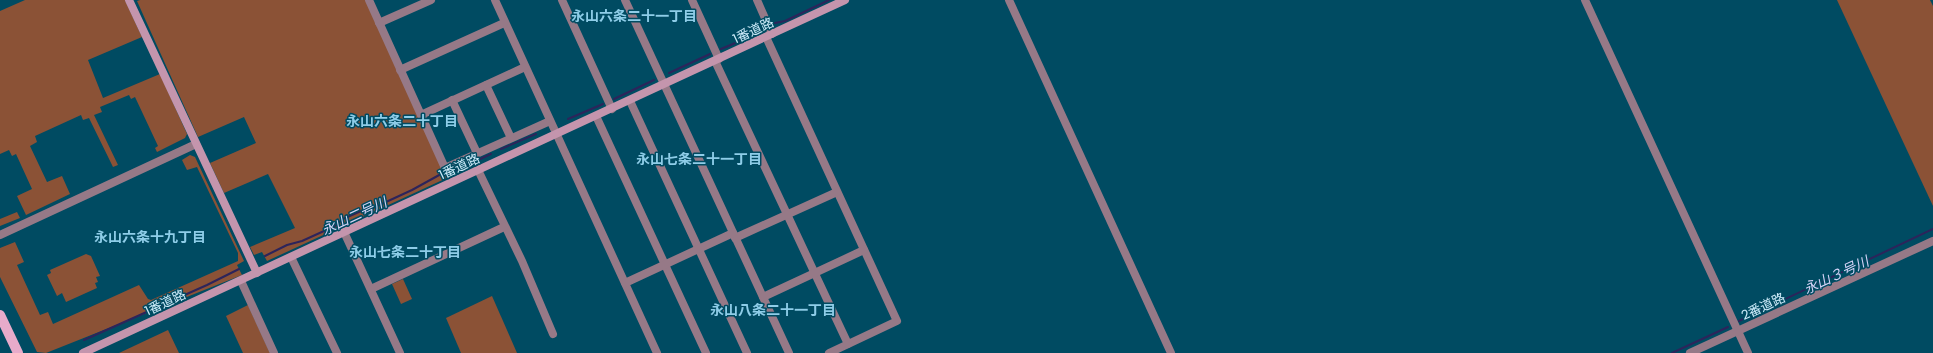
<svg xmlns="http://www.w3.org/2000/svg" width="1933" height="353" viewBox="0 0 1933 353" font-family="Poppins,'Noto Sans JP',sans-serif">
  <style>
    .green { fill: #8b5236 }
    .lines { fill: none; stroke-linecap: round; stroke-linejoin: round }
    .stream { stroke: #2d245b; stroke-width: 2 }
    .street { stroke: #967987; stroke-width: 8 }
    .secondary { stroke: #c495ad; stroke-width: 8 }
    .primary { stroke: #e7abca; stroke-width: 10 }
    .labels { text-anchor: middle; stroke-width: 3; stroke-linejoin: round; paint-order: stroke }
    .street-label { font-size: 13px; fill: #cdecfa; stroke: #004b62 }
    .neighbourhood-label { font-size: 14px; font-weight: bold; fill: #8ecde8; stroke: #004b62 }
    .water-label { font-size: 14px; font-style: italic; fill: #d5d4f8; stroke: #004b62 }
  </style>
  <rect width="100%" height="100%" fill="#004b62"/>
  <!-- green -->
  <g class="green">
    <polygon points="25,0 125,0 142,37 88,60 103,98 160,74 187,134 185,138 157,152 155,148 158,146 135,97 131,99 129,95 100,107 102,112 94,115 118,165 113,167 89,118 83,120 81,115 35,136 37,142 30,146 47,182 62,176 70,194 26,215 17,196 32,189 16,154 12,156 9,150 0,154 0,11"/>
    <polygon points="140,0 367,0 449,177 267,261 262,252 254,255 250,247 295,228 268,174 224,193 210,163 256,143 244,117 198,137 137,1"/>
    <polygon points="1837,0 1930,0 1933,6 1933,206"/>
    <polygon points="190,155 195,157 244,261 237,265 242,275 46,353 37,352 0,277 0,248 15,242 24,262 17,265 40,315 48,312 53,324 139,285 148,299 151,300 238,261 238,253 197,167 187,170 182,160"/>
    <polygon points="17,212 20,218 0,226 0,219"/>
    <polygon points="86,254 91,256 100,276 96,277 98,282 95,283 97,288 66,302 62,293 57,296 47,275 51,273 50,270"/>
    <polygon points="403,279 412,299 401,304 392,284"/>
    <polygon points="492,296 517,353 461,353 446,318"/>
    <polygon points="248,305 270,353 243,353 226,316"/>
    <polygon points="168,330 179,353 119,353"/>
  </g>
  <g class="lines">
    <!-- stream -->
    <g class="stream">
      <polyline points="775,23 785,21 829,0"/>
      <polyline points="721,49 752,36 763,28"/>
      <polyline points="669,73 710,54"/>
      <polyline points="614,99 654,80"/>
      <polyline points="568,119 603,104"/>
      <polyline points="501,149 536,134"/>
      <polyline points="448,174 491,154"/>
      <polyline points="265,256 287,245 302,241 335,226 343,219 361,211 373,208 412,190 441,174"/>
      <polyline points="1739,321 1933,229"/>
      <polyline points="84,340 207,285 239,269"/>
      <polyline points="1672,353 1728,327"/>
    </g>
    <!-- street -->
    <g class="street">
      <polyline points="369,0 445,168 550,121"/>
      <polyline points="495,0 657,353"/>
      <polyline points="562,0 612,109"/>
      <polyline points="625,0 789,353"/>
      <polyline points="692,0 719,59"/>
      <polyline points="757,0 772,34"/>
      <polyline points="1009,0 1171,353"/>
      <polyline points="1585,0 1748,353"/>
      <polyline points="379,23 431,0"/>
      <polyline points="766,37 897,321 829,353"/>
      <polyline points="715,61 848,344"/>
      <polyline points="400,70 504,23"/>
      <polyline points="486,85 511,138"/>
      <polyline points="452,100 477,153"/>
      <polyline points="630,101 747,353"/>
      <polyline points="421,115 525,67"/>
      <polyline points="596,116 706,353"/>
      <polyline points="478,170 522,261 553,334"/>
      <polyline points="344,232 400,353"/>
      <polyline points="0,235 196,144"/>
      <polyline points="735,238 837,192"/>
      <polyline points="291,257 337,353"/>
      <polyline points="241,281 274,353"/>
      <polyline points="625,283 733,233"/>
      <polyline points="371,289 504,227"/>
      <polyline points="763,297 864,250"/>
      <polyline points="1690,353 1933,241"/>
    </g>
    <!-- secondary -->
    <g class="secondary">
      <polyline points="129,0 257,273"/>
      <polyline points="83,353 845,0"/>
    </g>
    <!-- primary -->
    <polyline class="primary" points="0,315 18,353"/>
  </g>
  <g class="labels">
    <!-- street labels -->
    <g class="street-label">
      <text transform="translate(753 30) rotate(-25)" y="5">1番道路</text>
      <text transform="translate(459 166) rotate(-25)" y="5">1番道路</text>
      <text transform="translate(165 302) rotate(-25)" y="5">1番道路</text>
      <text transform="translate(1763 306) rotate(-25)" y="5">2番道路</text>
    </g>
    <!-- neighbourhood labels -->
    <g class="neighbourhood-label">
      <text x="634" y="21">永山六条二十一丁目</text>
      <text x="402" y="126">永山六条二十丁目</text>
      <text x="699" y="164">永山七条二十一丁目</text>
      <text x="150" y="242">永山六条十九丁目</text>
      <text x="405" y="257">永山七条二十丁目</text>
      <text x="773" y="315">永山八条二十一丁目</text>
    </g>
    <!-- water labels -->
    <g class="water-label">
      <text transform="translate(354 216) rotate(-25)" y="5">永山二号川</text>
      <text transform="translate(1836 275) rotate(-25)" y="5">永山３号川</text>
    </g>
  </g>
</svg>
